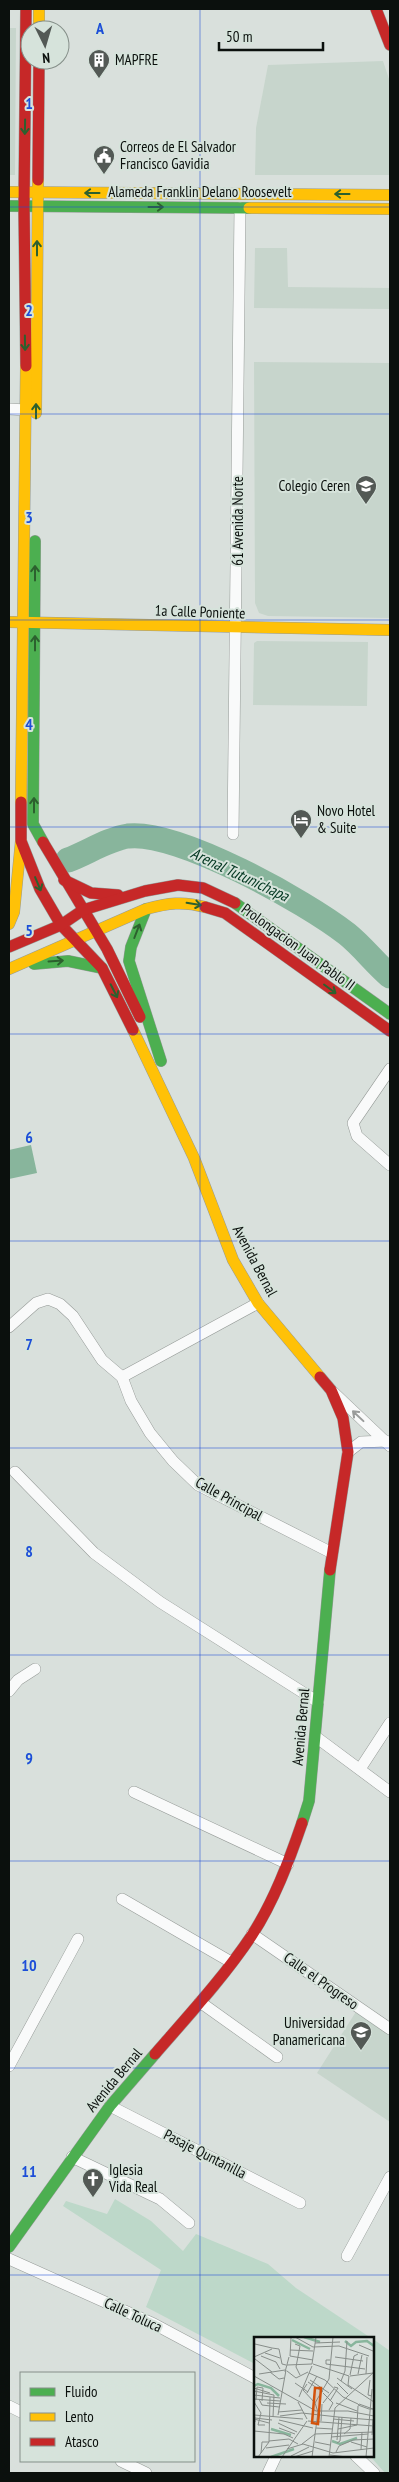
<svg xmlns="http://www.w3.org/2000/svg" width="399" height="2482" viewBox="0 0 399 2482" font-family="'PT Sans Narrow',sans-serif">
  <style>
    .built { fill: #c7d5cc }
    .green { fill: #bdd8c9 }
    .water { fill: #88b59c }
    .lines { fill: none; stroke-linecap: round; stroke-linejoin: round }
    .river { stroke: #88b59c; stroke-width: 25 }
    .street-casing { stroke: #969b98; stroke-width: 12 }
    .fast-casing { stroke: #969b98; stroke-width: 12 }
    .slow-casing { stroke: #969b98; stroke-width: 12 }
    .jam-casing { stroke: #969b98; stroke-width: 12 }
    .street { stroke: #f9fafa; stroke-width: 11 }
    .fast { stroke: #4caf50; stroke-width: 11 }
    .slow { stroke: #ffc107; stroke-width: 11 }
    .jam { stroke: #c62828; stroke-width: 11 }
    .oneway { stroke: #2c602e }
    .oneway2 { stroke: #9a9c9b }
    .grid { fill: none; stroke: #1d4ed8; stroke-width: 1; stroke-opacity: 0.55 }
    .labels { text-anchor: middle; stroke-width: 4; stroke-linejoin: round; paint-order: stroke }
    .poi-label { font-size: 15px; fill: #0b100d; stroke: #d6e3db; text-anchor: start }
    .street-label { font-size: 15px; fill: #0b100d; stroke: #d6e3db }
    .water-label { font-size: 16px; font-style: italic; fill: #023721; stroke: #d6e3db }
    .inset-river { fill: none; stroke: #88b59c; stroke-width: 2.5 }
    .inset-road { fill: none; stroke: #878d89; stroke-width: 1 }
    .view { fill: #d2520c; fill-opacity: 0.15; stroke: #d2520c; stroke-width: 2.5 }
    .inset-edge { fill: none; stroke: #0b100d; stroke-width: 2.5 }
    .grid-label { font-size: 16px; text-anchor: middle; font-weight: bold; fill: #1d4ed8; stroke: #d6e3db; stroke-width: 4; stroke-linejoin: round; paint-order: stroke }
  </style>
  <rect width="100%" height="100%" fill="#d9e0dc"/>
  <!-- built -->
  <g class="built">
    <polygon points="9,28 16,28 15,175 9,175"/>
    <polygon points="383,61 390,82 390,175 255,175 256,128 268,65"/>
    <polygon points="255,248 287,248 288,287 390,288 390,309 254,308"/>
    <polygon points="254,362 390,363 390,618 268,616 259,613 255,603"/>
    <polygon points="257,641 368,642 367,706 253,705 254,643"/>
    <polygon points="359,2007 390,2029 390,2122 317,2073"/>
  </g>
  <!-- green -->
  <g class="green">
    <polygon points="115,2199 151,2221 183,2251 196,2234 268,2264 296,2288 371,2338 255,2338 255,2364 146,2307 161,2270 63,2206 66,2201 107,2214"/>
    <polygon points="373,2339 390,2351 390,2473 385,2473 370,2456 373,2456"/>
  </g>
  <!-- water -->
  <polygon class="water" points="31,1145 37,1173 9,1179 9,1150"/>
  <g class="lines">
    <!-- river -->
    <path class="river" d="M68 860C87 853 108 839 128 836 178 830 306 902 347 934 362 946 375 963 390 976"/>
    <!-- street casing -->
    <g class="street-casing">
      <g id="street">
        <polyline points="9,409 26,410"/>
        <polyline points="233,834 240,208"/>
        <polyline points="390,1069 353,1123 357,1136 390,1165"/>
        <polyline points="9,1327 36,1303 48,1299 60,1304 73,1316 102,1360 122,1377 131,1401 150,1433 173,1461 198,1485 332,1553"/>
        <polyline points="122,1377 258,1303"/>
        <polyline points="333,1392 390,1446"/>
        <polyline points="348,1452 361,1442 386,1441"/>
        <polyline points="15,1472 94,1553 160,1602 318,1702"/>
        <polyline points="9,1691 18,1680 35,1669"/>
        <polyline points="316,1737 390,1792"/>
        <polyline points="360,1769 390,1723"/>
        <polyline points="134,1792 288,1864"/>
        <polyline points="122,1899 231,1962"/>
        <polyline points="252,1934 390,2029"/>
        <polyline points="200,2002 277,2057"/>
        <polyline points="9,2066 78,1939"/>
        <polyline points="110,2106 300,2203"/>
        <polyline points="72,2157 160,2199 189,2223"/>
        <polyline points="347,2256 390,2177"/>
        <polyline points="9,2259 154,2324 255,2378"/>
        <polyline points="9,2406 21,2412"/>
        <polyline points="356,2456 374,2473"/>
        <polyline points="121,2461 146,2473"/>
        <polyline points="268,2473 276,2456"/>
      </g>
    </g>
    <!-- fast casing -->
    <g class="fast-casing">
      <g id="fast">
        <polyline points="9,206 249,208"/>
        <polyline points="35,541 33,824 43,842"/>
        <polyline points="235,903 390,1014"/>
        <polyline points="146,909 131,947 129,961 161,1061"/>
        <polyline points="34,964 68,961 102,968"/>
        <polyline points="302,1823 309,1801 330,1570"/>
        <polyline points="9,2247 110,2106 155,2054"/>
      </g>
    </g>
    <!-- slow casing -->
    <g class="slow-casing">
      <g id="slow">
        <polyline points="39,9 39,30"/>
        <polyline points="9,192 390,195"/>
        <polyline points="249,208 390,209"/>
        <polyline points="36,413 38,180"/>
        <polyline points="9,622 390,630"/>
        <polyline points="21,802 26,366"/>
        <polyline points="9,924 14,912 21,841"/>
        <path d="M9 969 146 909C168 903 183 901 205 907"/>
        <polyline points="133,1030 194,1158 233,1260 258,1303 320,1377"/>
      </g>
    </g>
    <!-- jam casing -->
    <g class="jam-casing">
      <g id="jam">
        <polyline points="376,9 390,45"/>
        <polyline points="38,180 39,60"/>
        <polyline points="26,366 24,206 26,9"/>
        <polyline points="21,802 21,841 40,889 61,925 102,968 133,1030"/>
        <polyline points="43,842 107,949 140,1017"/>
        <polyline points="64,880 91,893 118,895"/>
        <polyline points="205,907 225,913 390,1031"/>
        <polyline points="9,947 61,925 83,910 145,891 178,885 203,888 235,903"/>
        <polyline points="320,1377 331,1390 343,1418 348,1452 330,1570"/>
        <path d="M155 2054C188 2016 224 1977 252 1935 274 1901 289 1861 302 1823"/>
      </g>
    </g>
    <!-- street -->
    <use href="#street" class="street"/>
    <!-- fast -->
    <use href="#fast" class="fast"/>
    <!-- slow -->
    <use href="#slow" class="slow"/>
    <!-- jam -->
    <use href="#jam" class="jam"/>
  </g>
  <!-- one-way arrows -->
  <defs><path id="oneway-shaft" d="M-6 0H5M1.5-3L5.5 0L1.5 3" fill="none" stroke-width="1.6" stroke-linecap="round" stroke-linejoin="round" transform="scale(1.25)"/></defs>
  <g class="oneway">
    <use href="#oneway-shaft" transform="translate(25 127) rotate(91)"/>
    <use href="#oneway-shaft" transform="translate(92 193) rotate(-180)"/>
    <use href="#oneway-shaft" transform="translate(342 194) rotate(-180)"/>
    <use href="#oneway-shaft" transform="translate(156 207)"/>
    <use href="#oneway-shaft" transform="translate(37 248) rotate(-90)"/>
    <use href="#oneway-shaft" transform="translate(25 343) rotate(89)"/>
    <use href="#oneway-shaft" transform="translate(36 411) rotate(-90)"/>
    <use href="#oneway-shaft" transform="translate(35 573) rotate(-90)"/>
    <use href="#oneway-shaft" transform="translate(35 643) rotate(-90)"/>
    <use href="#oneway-shaft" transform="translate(34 805) rotate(-90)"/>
    <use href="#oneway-shaft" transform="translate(38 884) rotate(67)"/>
    <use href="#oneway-shaft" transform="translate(194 904) rotate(9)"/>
    <use href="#oneway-shaft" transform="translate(137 931) rotate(-69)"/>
    <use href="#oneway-shaft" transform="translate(56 961) rotate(-4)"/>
    <use href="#oneway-shaft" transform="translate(330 989) rotate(37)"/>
    <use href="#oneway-shaft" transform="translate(114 991) rotate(63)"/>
  </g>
  <use class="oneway2" href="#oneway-shaft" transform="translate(358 1416) rotate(-137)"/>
  <!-- grid -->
  <path class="grid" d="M200 9V2473M9 207H390M9 414H390M9 620H390M9 827H390M9 1034H390M9 1241H390M9 1448H390M9 1655H390M9 1861H390M9 2068H390M9 2275H390"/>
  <!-- icons -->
  <defs>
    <g id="building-pin" transform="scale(1.125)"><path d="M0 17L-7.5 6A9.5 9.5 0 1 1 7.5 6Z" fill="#535955" stroke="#d6e3db"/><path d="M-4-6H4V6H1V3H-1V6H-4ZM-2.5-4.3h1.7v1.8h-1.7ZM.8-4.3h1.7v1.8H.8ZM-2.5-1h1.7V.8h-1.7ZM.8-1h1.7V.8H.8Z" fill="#fff"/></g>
    <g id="civic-pin" transform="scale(1.125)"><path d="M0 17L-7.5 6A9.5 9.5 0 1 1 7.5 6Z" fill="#535955" stroke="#d6e3db"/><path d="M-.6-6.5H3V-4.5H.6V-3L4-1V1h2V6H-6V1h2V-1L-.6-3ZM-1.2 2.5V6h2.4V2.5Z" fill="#fff"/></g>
    <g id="school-pin" transform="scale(1.125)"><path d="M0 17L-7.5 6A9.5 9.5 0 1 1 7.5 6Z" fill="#535955" stroke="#d6e3db"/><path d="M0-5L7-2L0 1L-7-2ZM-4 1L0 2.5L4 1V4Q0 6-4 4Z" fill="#fff"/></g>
    <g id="hotel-pin" transform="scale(1.125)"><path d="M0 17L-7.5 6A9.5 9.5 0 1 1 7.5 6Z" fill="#535955" stroke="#d6e3db"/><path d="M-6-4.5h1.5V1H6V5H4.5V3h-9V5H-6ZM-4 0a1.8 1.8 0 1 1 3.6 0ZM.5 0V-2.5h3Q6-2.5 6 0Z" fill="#fff"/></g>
    <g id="university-pin" transform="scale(1.125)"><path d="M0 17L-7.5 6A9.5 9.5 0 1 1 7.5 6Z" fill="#535955" stroke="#d6e3db"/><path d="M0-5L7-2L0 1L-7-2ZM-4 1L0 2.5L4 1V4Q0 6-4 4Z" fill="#fff"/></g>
    <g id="church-pin" transform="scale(1.125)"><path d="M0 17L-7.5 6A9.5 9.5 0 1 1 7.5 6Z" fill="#535955" stroke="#d6e3db"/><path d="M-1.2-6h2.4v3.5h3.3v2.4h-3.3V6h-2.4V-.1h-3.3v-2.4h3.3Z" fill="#fff"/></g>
  </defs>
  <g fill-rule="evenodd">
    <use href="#building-pin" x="99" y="60"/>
    <use href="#civic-pin" x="104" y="156"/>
    <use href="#school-pin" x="366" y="486"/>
    <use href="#hotel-pin" x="301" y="820"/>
    <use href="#university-pin" x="361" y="2032"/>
    <use href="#church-pin" x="93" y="2179"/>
  </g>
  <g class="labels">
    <!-- poi labels -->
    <g class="poi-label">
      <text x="115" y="65">MAPFRE</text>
      <text x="120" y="152">Correos de El Salvador<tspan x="120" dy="17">Francisco Gavidia</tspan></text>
      <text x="350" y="491" text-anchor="end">Colegio Ceren</text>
      <text x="317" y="816">Novo Hotel<tspan x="317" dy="17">&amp; Suite</tspan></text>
      <text x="345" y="2028" text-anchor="end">Universidad<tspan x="345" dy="17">Panamericana</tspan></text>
      <text x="109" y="2175">Iglesia<tspan x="109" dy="17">Vida Real</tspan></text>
    </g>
    <!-- street labels -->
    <g class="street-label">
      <text x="200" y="197">Alameda Franklin Delano Roosevelt</text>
      <text transform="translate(238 521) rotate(-90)" y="5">61 Avenida Norte</text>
      <text transform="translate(200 612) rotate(2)" y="5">1a Calle Poniente</text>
      <text transform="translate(298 947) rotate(36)" y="5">Prolongacion Juan Pablo II</text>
      <text transform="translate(255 1261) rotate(62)" y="5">Avenida Bernal</text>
      <text transform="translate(229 1499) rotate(29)" y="5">Calle Principal</text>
      <text transform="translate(301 1727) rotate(-85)" y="5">Avenida Bernal</text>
      <text transform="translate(321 1981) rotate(35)" y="5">Calle el Progreso</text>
      <text transform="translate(114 2080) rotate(-50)" y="5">Avenida Bernal</text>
      <text transform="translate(205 2154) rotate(27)" y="5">Pasaje Quntanilla</text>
      <text transform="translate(133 2315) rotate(25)" y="5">Calle Toluca</text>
    </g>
    <!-- water labels -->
    <g class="water-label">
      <text transform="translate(240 874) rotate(25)" y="6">Arenal Tutunichapa</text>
    </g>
  </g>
  <!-- overview -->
  <g transform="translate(254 2337)">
    <rect width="120" height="120" fill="#d9e0dc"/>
    <path class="inset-river" d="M50 0 66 5M38 3 56 12M91 4 97 9 102 5 113 4 120 9M0 49 4 47 17 51 25 59M17 92 37 98M78 104 86 107 103 101M17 120 40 112"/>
    <path class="inset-road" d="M41 0 59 10M61 6 86 5M1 7 18 11M41 7 46 9 42 30 46 38M105 8 119 14M59 10 85 9 115 19M18 11 25 12 28 27 32 28M36 13 59 14M11 16 26 21M7 19 22 25 26 32M36 19 59 23M36 19 37 1M0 20 18 12M81 20 109 24M1 22 18 35M76 23H72V27L111 32M58 27 62 0M59 27 95 39M33 28 58 27M33 34 42 41 54 35M16 35 25 42 30 41M31 35 35 20M55 36 71 43 89 60 104 67M5 37 31 33M104 37 108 18M112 37 113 20M96 38 100 19 104 17M0 39 62 74H94L120 79M95 39 94 48 120 65M96 39 119 36M83 41 98 52M56 43 75 56M116 43 114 58 118 59M87 44 91 34 93 4M54 45 69 55M41 46 54 55M83 46 94 57M53 47 49 53 61 66M0 51 16 56M0 54 20 58 19 80M53 56 63 39M69 56 79 66 75 73M0 58 26 61M45 60 58 29M0 62 26 64M5 62 8 68 25 70M2 63 3 50 9 51 8 64M76 64 84 51 80 50M0 65 7 76 4 88H11M44 65 53 82M13 66 32 67M69 66 80 52M82 66 103 74M0 67 1 85M119 72 105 67 104 68 115 72H120M24 75 48 73M0 78 49 82M24 78 32 33M26 79 48 76 84 80M84 80 120 83M1 81 18 83M0 82 15 86M79 82 100 84M25 83 59 91M54 84 120 89M67 84 68 67M24 86 43 95M25 91 41 97M62 91 78 92M84 92 103 88 104 69M0 94 30 97 39 101M90 97 96 92 97 81M118 98 119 82M77 100 114 97M83 103 85 80M15 104 35 102 44 107M61 105 76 108M97 105 113 110M83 106 86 104 88 80M48 107 61 97 120 95M12 111 35 108M33 112 49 107 79 116 120 111M107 113 108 95M82 115 85 109 99 103 120 102M7 116 8 105H15M76 118 93 120M37 119 55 110M4 120 15 105 16 60M28 120 53 84M40 120 59 114M58 120 64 75 61 66 75 42 79 0M75 120 81 71 120 35M112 120 118 52"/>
    <path class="view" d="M61 51H67L64 87 58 86Z"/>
    <rect width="120" height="120" class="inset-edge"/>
  </g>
  <g class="grid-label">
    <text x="100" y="34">A</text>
    <text x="29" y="109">1</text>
    <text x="29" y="316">2</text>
    <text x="29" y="523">3</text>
    <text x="29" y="730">4</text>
    <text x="29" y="936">5</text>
    <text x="29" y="1143">6</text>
    <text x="29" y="1350">7</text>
    <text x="29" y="1557">8</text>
    <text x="29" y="1764">9</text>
    <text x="29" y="1971">10</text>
    <text x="29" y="2177">11</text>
  </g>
  <!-- border -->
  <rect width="399" height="2482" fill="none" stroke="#0b100d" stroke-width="20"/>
  <!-- legend -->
  <rect x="20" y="2372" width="175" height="90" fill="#d6e3db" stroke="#858f89"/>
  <rect x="30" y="2388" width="25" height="8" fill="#4caf50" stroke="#858f89"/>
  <text x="65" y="2397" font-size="15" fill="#0b100d">Fluido</text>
  <rect x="30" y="2413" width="25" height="8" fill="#ffc107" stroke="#858f89"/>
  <text x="65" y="2422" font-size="15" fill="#0b100d">Lento</text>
  <rect x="30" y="2438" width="25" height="8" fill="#c62828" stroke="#858f89"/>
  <text x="65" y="2447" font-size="15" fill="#0b100d">Atasco</text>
  <!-- north arrow -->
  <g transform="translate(45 45) rotate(175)"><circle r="24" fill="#d6e3db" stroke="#858f89"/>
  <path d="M0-4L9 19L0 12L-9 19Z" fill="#535955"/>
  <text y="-8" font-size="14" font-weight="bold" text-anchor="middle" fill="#0b100d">N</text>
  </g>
  <!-- scale -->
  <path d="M219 42v8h104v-8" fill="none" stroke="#0b100d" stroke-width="2.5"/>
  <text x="226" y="42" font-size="15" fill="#0b100d" stroke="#d6e3db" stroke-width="4" paint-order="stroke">50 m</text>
</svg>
